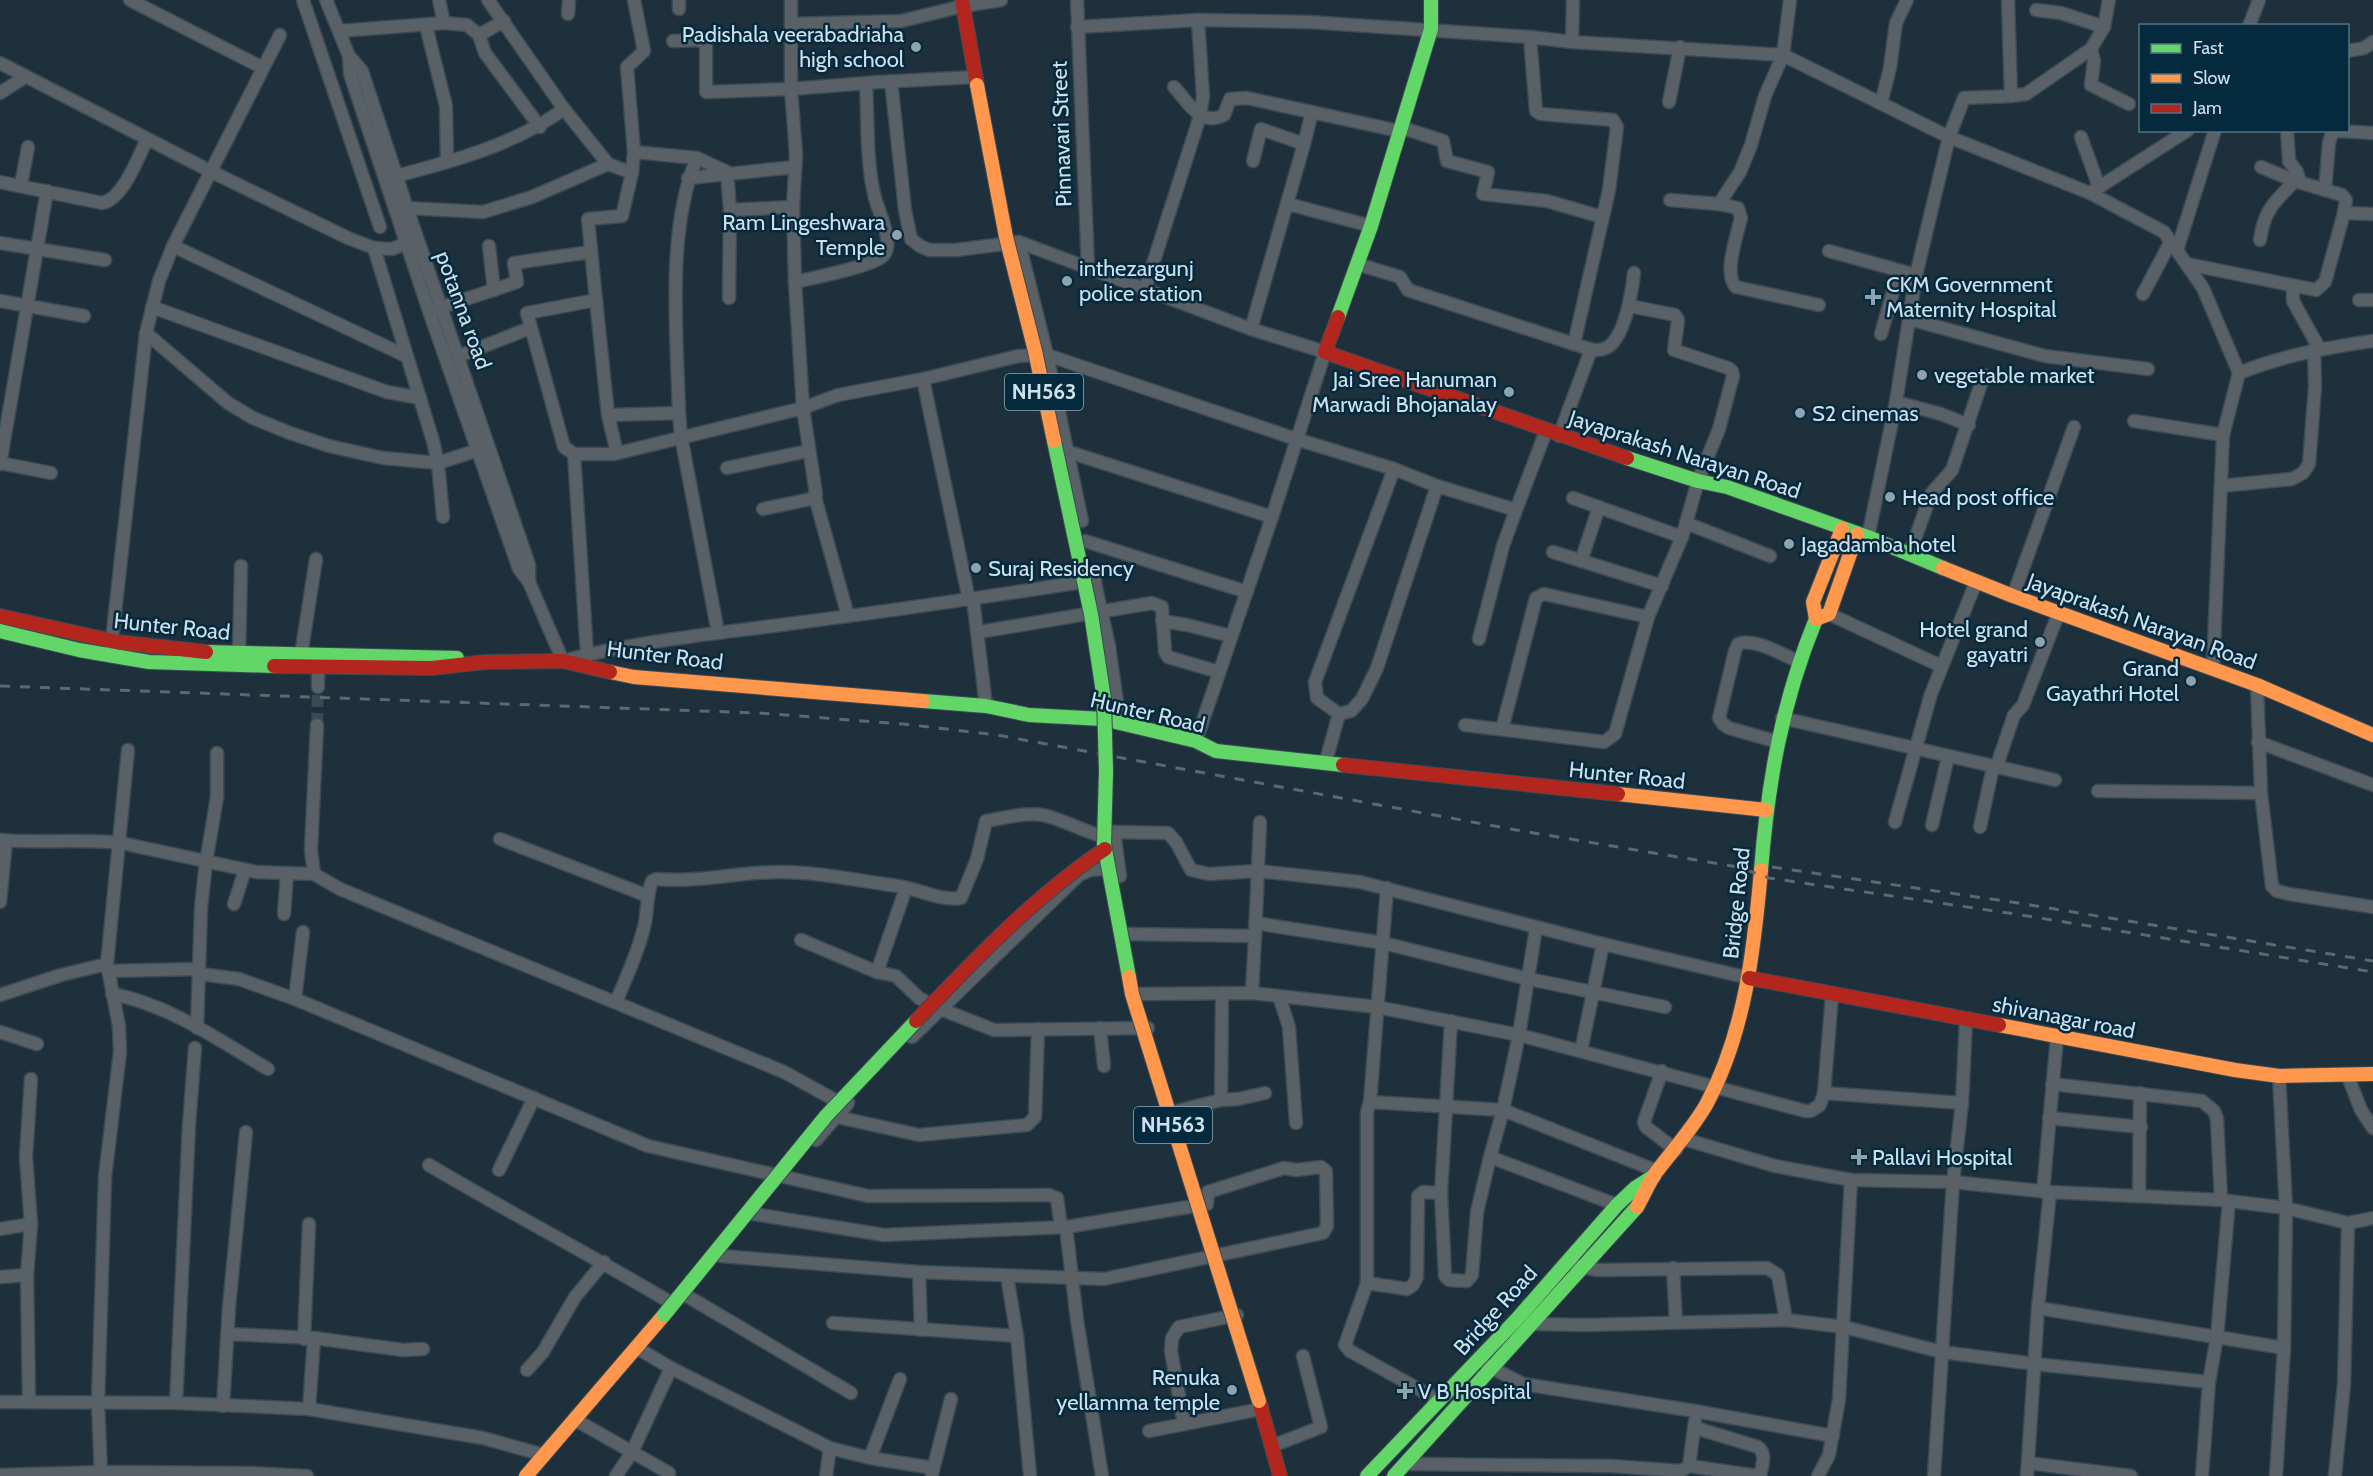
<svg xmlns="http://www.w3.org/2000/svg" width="2373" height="1476" viewBox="0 0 2373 1476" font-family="Cabin,sans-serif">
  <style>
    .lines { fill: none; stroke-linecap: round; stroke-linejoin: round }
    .street-tunnel { stroke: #374a56; stroke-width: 12; stroke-dasharray: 12 6; stroke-linecap: butt }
    .street-casing { stroke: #3c4b55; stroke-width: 15 }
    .fast-casing { stroke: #3c4b55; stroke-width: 16 }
    .slow-casing { stroke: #3c4b55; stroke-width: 16 }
    .jam-casing { stroke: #3c4b55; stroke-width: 16 }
    .street { stroke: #596166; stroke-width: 12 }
    .fast { stroke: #63d668; stroke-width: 14 }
    .slow { stroke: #ff974d; stroke-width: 14 }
    .jam { stroke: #b3261e; stroke-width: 14 }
    .rail { stroke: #5e686f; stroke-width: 3; stroke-dasharray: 10 10; stroke-linecap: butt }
    .fast-bridge-casing { stroke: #3c4b55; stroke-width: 16; stroke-linecap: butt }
    .slow-bridge-casing { stroke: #3c4b55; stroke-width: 16; stroke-linecap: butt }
    .jam-bridge-casing { stroke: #3c4b55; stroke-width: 16; stroke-linecap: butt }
    .fast-bridge { stroke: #63d668; stroke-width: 14 }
    .slow-bridge { stroke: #ff974d; stroke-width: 14 }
    .jam-bridge { stroke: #b3261e; stroke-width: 14 }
    .poi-dot { fill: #8fa2af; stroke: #05293d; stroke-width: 2 }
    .labels { text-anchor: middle; stroke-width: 5; stroke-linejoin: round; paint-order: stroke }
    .shield { fill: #05293d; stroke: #91a9b8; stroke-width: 1.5 }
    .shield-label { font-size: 21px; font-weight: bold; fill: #cde0ed }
    .poi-label { font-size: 22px; fill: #cde0ed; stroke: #05293d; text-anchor: start }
    .street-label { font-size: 22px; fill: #cde0ed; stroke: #05293d }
  </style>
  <rect width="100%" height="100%" fill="#1d303b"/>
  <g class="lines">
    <!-- street-tunnel -->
    <polyline class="street-tunnel" points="317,725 318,687"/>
    <!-- street casing -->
    <g class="street-casing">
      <g id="street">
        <polyline points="130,0 263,68"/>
        <polyline points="303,0 380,227"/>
        <path d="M326 0 349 56 350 74 429 311 519 569 529 582 563 661C636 641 713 634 788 624 890 611 992 596 1095 580"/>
        <polyline points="439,0 444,23"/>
        <polyline points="679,0 679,9"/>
        <polyline points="1077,0 1088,267"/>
        <polyline points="2036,10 2061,13 2104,27"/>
        <polyline points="568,14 569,0"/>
        <polyline points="791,24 901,21 963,6 1001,0"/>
        <polyline points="426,26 446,106 447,162"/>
        <polyline points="2249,26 2259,0"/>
        <path d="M1077 27 1198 20 1309 22 1530 37 1572 42 1783 55 1949 137 2090 193 2164 232 2203 288 2239 373C2284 355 2325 348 2373 341"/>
        <polyline points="339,31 444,23 467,25 479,35 485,53 540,127"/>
        <polyline points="479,35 504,21"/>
        <path d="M1530 37 1536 111 1541 114 1613 120 1617 127 1609 190 1574 344C1584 347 1596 353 1606 348 1625 339 1632 291 1634 273"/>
        <polyline points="673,41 700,40 706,45 706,92 791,89 879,82 975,77"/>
        <polyline points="1572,42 1573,0"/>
        <polyline points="2091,49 2094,61 2091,85 2129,104"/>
        <polyline points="2348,51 2364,48 2373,42"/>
        <polyline points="349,56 362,71 407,208 529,565 529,582"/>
        <polyline points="0,63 210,171 348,238 374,248 433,441 438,463 443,517"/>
        <polyline points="891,81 905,210 911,239 920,246 929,250 956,250 1019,242 1251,329 1325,352 1272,517 1196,741"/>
        <path d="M1174 87C1189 103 1200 127 1224 115L1230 99 1247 98 1399 131"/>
        <polyline points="0,93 25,77"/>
        <polyline points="2011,96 2026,94 2091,49 2104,27 2109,0"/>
        <polyline points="1669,102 1680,47"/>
        <polyline points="1881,103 1890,68 1896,23 1907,0"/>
        <polyline points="1400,127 1443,141 1447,161 1488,172 1483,194 1547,201 1602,217"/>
        <polyline points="2287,130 2289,161 2297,172 2300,182"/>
        <polyline points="2081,137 2099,187"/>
        <polyline points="634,152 697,158 727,172 730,210 729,298"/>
        <path d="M697 158C666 229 677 336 679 413L681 436 718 633"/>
        <polyline points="1253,161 1261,129 1304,144 1312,112"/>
        <polyline points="608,164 632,173"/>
        <polyline points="2261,167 2295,181 2342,195 2346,200 2344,213"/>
        <path d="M396 176C454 161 516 144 564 109"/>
        <polyline points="688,178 795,167"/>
        <path d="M0 182 102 203C123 199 138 158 147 139"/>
        <polyline points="21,185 28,147"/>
        <polyline points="2325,190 2329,143 2332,133 2339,131 2373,133"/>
        <polyline points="2090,193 2188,130"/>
        <polyline points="1670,200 1719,204 1740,172 1751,145 1765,96 1783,55 1790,0"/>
        <polyline points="1288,204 1371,226"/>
        <path d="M1719 204 1738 208 1741 218C1737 236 1723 274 1736 287L1819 305"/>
        <polyline points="407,208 483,212 532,197 608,164 564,109 488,0"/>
        <polyline points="730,210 793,207"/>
        <path d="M2260 240C2264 210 2275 201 2295 181"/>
        <polyline points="1019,242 1047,355 1082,521"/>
        <polyline points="0,243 105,260"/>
        <polyline points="173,246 406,356"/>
        <polyline points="489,246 494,290"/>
        <polyline points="374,248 392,249 407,243"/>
        <polyline points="2177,250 2215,130"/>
        <polyline points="1829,251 1916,275"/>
        <polyline points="1357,264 1400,277 1408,290 1574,344"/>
        <polyline points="2187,264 2316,290 2325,282 2344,213 2373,214"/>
        <path d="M795 282C813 278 873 266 883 256 895 244 879 213 875 198 866 163 868 120 866 83"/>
        <polyline points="2293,286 2293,301 2319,348"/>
        <polyline points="1145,289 1200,116 1203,96 1198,20"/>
        <polyline points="2143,294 2171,241"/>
        <polyline points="596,300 608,415 617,453"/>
        <polyline points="2359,300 2373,300"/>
        <polyline points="0,301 84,316"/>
        <polyline points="152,307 387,392 420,398"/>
        <polyline points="433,310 517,282 514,263 590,252"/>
        <polyline points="1909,319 2045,356 2148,369"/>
        <polyline points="1251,329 1304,144"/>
        <polyline points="146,333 228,403 253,418 290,433 329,446 383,458 438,463 478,450"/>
        <polyline points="1881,334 1899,271"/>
        <polyline points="459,356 530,328"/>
        <polyline points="923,379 969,600"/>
        <polyline points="1896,402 1941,414 1969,425"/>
        <polyline points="608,415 679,413"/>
        <polyline points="2134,421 2223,435"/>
        <polyline points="1559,436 1591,350"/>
        <polyline points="1069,452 1272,517"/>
        <polyline points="574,454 614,454 803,408 838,395 923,379 1018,356 1047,355 1296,439 1394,469 1437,486 1516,510 1546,431"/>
        <polyline points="0,463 51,473"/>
        <polyline points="0,464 47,191"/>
        <polyline points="727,468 808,451"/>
        <polyline points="2221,486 2292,479 2303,473 2309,464 2315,387 2314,349"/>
        <polyline points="815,497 848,616"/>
        <polyline points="1573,498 1682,537"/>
        <polyline points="763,509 811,499 816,494 803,408 795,282 793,207 796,154 791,89 791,0"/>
        <polyline points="1686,523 1770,556"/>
        <polyline points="1868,537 1896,402 1916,275 1949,137 1964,98 2011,96 2008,0"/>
        <polyline points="1085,541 1247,592"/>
        <polyline points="1553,552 1662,586"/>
        <polyline points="1910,553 1931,494 1952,470 1984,375"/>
        <polyline points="1581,561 1599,507"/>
        <polyline points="1093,574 1109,646 1120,723"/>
        <polyline points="2013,596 2074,427"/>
        <polyline points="973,599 986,706"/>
        <polyline points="1829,614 1941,666"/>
        <polyline points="1162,621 1187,625 1231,636"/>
        <polyline points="979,632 1152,603 1162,607 1165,652 1168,657 1219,672"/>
        <polyline points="1479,639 1503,546 1516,510"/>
        <polyline points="111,649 146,333 159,281 173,246 280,35"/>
        <polyline points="239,654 241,566"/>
        <polyline points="587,654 574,454 564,447 527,313 596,300 588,219 622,216 632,173 634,152 627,67 644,51 634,0"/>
        <polyline points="301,655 316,559"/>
        <polyline points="2213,668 2223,435 2239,373"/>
        <polyline points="2257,685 2261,793 2272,886 2277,891 2289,894 2373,907"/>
        <polyline points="318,687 318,668"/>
        <polyline points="1339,714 1317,698 1315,682 1394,469"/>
        <polyline points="1782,718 2055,780"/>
        <polyline points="317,725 311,850 314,874 340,889 784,1072 844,1105"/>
        <polyline points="1465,725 1604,742 1615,734 1648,617 1682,537 1698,481 1719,429 1733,376 1732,371 1728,368 1674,350 1678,320 1675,315 1630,306"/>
        <polyline points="1502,729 1536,598 1544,594 1648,617"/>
        <path d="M1778 742 1729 728 1723 724 1719 718 1735 651 1738 644C1755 637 1782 655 1798 661"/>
        <polyline points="2258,742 2373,785"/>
        <polyline points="1325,764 1339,714 1351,711 1362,699 1377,668 1437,486"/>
        <polyline points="1996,768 2014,715 2023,705 2059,612"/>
        <polyline points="2098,791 2261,793"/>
        <polyline points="1895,822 1931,694 1976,582"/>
        <polyline points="1932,825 1948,757"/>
        <polyline points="1980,827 1993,767"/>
        <polyline points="1114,832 1120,876"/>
        <polyline points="500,839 648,896"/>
        <path d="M0 840C40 843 81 839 121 843L256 872 314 874"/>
        <polyline points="1387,888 1370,1102 1367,1112 1367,1283 1345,1345 1350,1351 1440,1401"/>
        <polyline points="0,902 6,841"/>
        <polyline points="234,904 245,870"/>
        <polyline points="284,914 287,873"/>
        <polyline points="1255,923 1383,943 1529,979 1665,1007"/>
        <polyline points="1126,934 1255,936 1260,822"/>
        <polyline points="801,940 877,972 896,976 919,998 933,1006 994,1030 1148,1028"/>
        <polyline points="108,971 199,969"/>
        <polyline points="877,972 906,888"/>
        <polyline points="200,974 239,979 295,999 648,1146 868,1196 1049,1195 1057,1198 1061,1227"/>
        <polyline points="1222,993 1221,1100 1238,1099 1265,1093"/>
        <polyline points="1252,993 1255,936"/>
        <path d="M112 994C168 1004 220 1041 268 1069"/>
        <polyline points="1138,994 1252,993 1377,1007 1519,1035 1805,1111 1811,1111 1820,1105 1824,1093 1832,995"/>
        <polyline points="0,995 61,975 107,964"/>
        <polyline points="1279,996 1289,1027 1296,1123"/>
        <polyline points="295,999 303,932"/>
        <path d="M616 1002C626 978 638 953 644 927 648 912 646 895 652 881L656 879C697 883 738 872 780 872 819 872 859 881 898 886 918 889 941 901 961 898L977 859 986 821C1005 818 1029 811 1047 816 1069 822 1088 834 1110 838L1114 832 1168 833 1176 842 1191 870 1209 874 1258 871 1360 882 1603 944 1749 978"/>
        <polyline points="1451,1021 1441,1193 1445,1276 1449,1280 1467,1281 1472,1275 1477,1212 1490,1157"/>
        <polyline points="197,1028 201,908 206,862 217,797 217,753"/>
        <polyline points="1100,1028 1104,1066"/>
        <polyline points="0,1032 37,1044"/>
        <polyline points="912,1037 1079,875 1090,870 1113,868"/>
        <polyline points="1581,1051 1603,944"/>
        <polyline points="1662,1071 1644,1122 1646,1127 1676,1150"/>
        <polyline points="2347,1074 2361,1110 2373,1128"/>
        <polyline points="2052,1084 2202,1101 2214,1111 2217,1119 2221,1200"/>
        <polyline points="1824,1093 1962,1103"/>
        <polyline points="1370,1102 1503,1110 1519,1035 1536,928"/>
        <polyline points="1177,1111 1221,1100"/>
        <polyline points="837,1117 919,1135 1027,1125 1035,1117 1038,1029"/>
        <polyline points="2049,1118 2141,1127"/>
        <polyline points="1684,1139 1775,1166 1851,1180 1953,1182 2050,1192 2221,1200 2286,1208 2348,1223 2373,1218"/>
        <polyline points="816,1140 848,1103"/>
        <path d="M429 1165C510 1213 593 1256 673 1304"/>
        <polyline points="499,1170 534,1098"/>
        <polyline points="2043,1192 2057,1037"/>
        <polyline points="2139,1196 2140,1093"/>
        <polyline points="1617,1205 1490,1157 1503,1110 1657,1171"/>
        <polyline points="1066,1227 1077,1320 1102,1476"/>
        <polyline points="0,1229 31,1224"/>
        <polyline points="721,1256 919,1272 1104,1279 1323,1233 1327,1226 1326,1171 1321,1167 1296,1170 1284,1168 1208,1192 1207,1204 1066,1227 884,1235 754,1214"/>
        <polyline points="1576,1266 1598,1270 1767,1268 1778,1275 1786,1320"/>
        <polyline points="1673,1268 1676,1322"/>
        <polyline points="919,1272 921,1330"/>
        <polyline points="1007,1276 1017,1336 1030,1476"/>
        <polyline points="0,1277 27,1275"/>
        <polyline points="1367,1283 1407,1289 1413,1285 1417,1277 1418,1196 1423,1192 1441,1193"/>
        <polyline points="687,1296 851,1393"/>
        <polyline points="2038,1308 2284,1348"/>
        <polyline points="833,1323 1017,1336"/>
        <polyline points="1533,1324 1585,1325 1786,1320 1844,1327 1942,1352 2035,1364 2209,1382"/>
        <polyline points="228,1334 314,1338 403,1350 423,1349"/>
        <polyline points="304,1339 309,1224"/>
        <polyline points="637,1348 671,1368 830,1448 870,1458 933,1468"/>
        <polyline points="1486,1365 1523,1384 1695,1411 1833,1436"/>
        <polyline points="527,1370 543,1352 575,1297 604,1262"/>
        <polyline points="0,1402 176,1403 309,1409 483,1438 544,1455"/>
        <polyline points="29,1402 27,1275 31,1224 26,1157 31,1079"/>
        <polyline points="176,1403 189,1125 195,1048"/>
        <polyline points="223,1406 229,1307 246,1132"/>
        <polyline points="309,1409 314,1338"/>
        <polyline points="574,1419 669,1473"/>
        <polyline points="1184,1424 1171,1351 1172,1338 1179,1327 1237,1315"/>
        <path d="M1696 1428 1758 1447C1767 1454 1762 1466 1760 1476"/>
        <polyline points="1149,1431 1261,1409"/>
        <polyline points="1272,1446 1321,1427 1303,1356"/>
        <polyline points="870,1458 900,1379"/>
        <polyline points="2028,1463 2131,1476"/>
        <polyline points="1406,1464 1611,1466 1681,1471 1689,1466 1758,1476"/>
        <polyline points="1689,1466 1695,1421"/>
        <polyline points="932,1474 951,1399"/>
        <polyline points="0,1475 101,1472 251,1473 307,1476"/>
        <polyline points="101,1476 98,1402 105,1177 120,1052 119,1026 107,964 128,750"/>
        <polyline points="616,1476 632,1452 671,1368"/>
        <polyline points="826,1476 830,1448"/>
        <polyline points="1818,1476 1829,1455 1839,1399 1851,1180"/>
        <polyline points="1934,1476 1953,1182 1962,1103 1966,1019"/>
        <polyline points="2027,1476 2038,1308 2050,1192"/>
        <polyline points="2202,1476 2209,1382 2217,1337 2229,1201"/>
        <polyline points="2276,1476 2284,1348 2286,1208 2279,1076"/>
        <polyline points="2335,1476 2344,1384 2348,1223"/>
      </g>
    </g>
    <!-- fast casing -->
    <g class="fast-casing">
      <g id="fast">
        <polyline points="1338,317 1371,226 1431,29 1431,0"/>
        <polyline points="1627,458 1698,481 1727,487 1868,537 1943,568"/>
        <polyline points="0,631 79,650 149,662 274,666"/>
        <polyline points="206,652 457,658"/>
        <polyline points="923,701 986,706 1029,715 1103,719 1196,741 1216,751 1343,765"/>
        <path d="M1761 870C1768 781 1782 702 1816 619"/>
        <polyline points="1367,1476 1517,1319 1617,1205 1635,1188 1654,1176"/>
        <polyline points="1394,1476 1637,1207"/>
      </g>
    </g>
    <!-- slow casing -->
    <g class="slow-casing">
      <g id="slow">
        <polyline points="1943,568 2013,596 2257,685 2373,735"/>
        <polyline points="1816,619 1829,614 1857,534"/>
        <polyline points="1816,619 1813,602 1842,529"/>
        <polyline points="610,672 634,677 923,701"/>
        <polyline points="1618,794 1766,810"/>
        <polyline points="1999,1025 2235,1070 2279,1076 2373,1074"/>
        <path d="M1637 1207C1644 1195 1649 1182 1657 1171 1674 1149 1692 1129 1706 1105 1745 1033 1754 950 1761 870"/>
        <polyline points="526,1476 664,1315"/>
      </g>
    </g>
    <!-- jam casing -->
    <g class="jam-casing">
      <g id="jam">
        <polyline points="962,0 977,85"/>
        <polyline points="1338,317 1325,352 1627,458"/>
        <polyline points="0,616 117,642 206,652"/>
        <polyline points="274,666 432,668 485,662 563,661 610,672"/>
        <polyline points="1343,765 1618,794"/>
        <polyline points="1749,978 1999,1025"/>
        <polyline points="1259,1401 1280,1476"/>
      </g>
    </g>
    <!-- street -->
    <use href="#street" class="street"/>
    <!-- fast -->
    <use href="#fast" class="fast"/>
    <!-- slow -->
    <use href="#slow" class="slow"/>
    <!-- jam -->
    <use href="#jam" class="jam"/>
    <!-- rail -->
    <g class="rail">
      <polyline points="0,686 759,713 903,724 997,735 1516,830 1738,867 1769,878 2015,914 2373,972"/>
      <polyline points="1772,867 2018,903 2373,961"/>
    </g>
    <!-- fast-bridge casing -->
    <g class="fast-bridge-casing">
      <g id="fast-bridge">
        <polyline points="1054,441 1091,614 1104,699 1106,771 1104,844 1129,977"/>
        <polyline points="664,1315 826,1116 916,1021"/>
      </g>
    </g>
    <!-- slow-bridge casing -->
    <g class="slow-bridge-casing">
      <g id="slow-bridge">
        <polyline points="977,85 1006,237 1035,351 1054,441"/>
        <polyline points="1129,977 1132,994 1259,1401"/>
      </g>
    </g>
    <!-- jam-bridge casing -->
    <g class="jam-bridge-casing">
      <path id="jam-bridge" d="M916 1021C973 961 1036 895 1105 849"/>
    </g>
    <!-- fast-bridge -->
    <use href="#fast-bridge" class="fast-bridge"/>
    <!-- slow-bridge -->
    <use href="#slow-bridge" class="slow-bridge"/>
    <!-- jam-bridge -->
    <use href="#jam-bridge" class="jam-bridge"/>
  </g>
  <!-- markers -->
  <g class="poi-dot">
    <circle cx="916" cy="47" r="6"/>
    <circle cx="897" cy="235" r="6"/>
    <circle cx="1067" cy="281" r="6"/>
    <path d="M1870 288h6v6h6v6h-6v6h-6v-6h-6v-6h6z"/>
    <circle cx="1922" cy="375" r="6"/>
    <circle cx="1509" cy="392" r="6"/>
    <circle cx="1800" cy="413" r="6"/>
    <circle cx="1890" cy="497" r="6"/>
    <circle cx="1789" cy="544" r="6"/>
    <circle cx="976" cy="568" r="6"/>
    <circle cx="2040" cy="642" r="6"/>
    <circle cx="2191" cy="681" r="6"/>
    <path d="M1856 1148h6v6h6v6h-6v6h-6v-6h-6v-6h6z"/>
    <circle cx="1232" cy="1390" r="6"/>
    <path d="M1402 1382h6v6h6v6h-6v6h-6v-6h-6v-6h6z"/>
  </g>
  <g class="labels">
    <!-- shield labels -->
    <g class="shield">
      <rect x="1005" y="374" width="78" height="36" rx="4.5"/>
      <rect x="1134" y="1107" width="78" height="36" rx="4.5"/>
    </g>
    <g class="shield-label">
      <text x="1044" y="399">NH563</text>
      <text x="1173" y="1132">NH563</text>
    </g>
    <!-- poi labels -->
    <g class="poi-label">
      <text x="904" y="42" text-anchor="end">Padishala veerabadriaha<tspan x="904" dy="25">high school</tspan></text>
      <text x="885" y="230" text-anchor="end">Ram Lingeshwara<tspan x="885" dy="25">Temple</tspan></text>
      <text x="1079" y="276">inthezargunj<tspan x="1079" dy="25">police station</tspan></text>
      <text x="1886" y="292">CKM Government<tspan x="1886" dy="25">Maternity Hospital</tspan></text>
      <text x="1934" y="383">vegetable market</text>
      <text x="1497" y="387" text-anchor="end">Jai Sree Hanuman<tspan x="1497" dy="25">Marwadi Bhojanalay</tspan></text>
      <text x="1812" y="421">S2 cinemas</text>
      <text x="1902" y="505">Head post office</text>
      <text x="1801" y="552">Jagadamba hotel</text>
      <text x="988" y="576">Suraj Residency</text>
      <text x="2028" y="637" text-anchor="end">Hotel grand<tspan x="2028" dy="25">gayatri</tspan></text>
      <text x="2179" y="676" text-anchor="end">Grand<tspan x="2179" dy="25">Gayathri Hotel</tspan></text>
      <text x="1872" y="1165">Pallavi Hospital</text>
      <text x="1220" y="1385" text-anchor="end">Renuka<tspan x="1220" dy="25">yellamma temple</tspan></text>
      <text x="1418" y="1399">V B Hospital</text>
    </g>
    <!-- street labels -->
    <g class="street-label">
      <text transform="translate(1061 134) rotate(-92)" y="8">Pinnavari Street</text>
      <text transform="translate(464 310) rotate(70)" y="8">potanna road</text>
      <text transform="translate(1685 454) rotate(18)" y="8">Jayaprakash Narayan Road</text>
      <text transform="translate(2142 621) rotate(20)" y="8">Jayaprakash Narayan Road</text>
      <text transform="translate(172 626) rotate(6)" y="8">Hunter Road</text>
      <text transform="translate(665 655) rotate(7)" y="8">Hunter Road</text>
      <text transform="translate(1148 712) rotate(13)" y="8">Hunter Road</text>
      <text transform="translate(1627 775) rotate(6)" y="8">Hunter Road</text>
      <text transform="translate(1736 903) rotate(-84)" y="8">Bridge Road</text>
      <text transform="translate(2064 1017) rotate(11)" y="8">shivanagar road</text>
      <text transform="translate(1495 1310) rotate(-48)" y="8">Bridge Road</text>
    </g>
  </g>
  <!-- legend -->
  <rect x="2139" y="24" width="210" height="108" fill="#05293d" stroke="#557283" stroke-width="1.5"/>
  <rect x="2151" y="44" width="30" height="9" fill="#63d668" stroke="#557283" stroke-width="1.5"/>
  <text x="2193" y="54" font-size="18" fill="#cde0ed">Fast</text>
  <rect x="2151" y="74" width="30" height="9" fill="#ff974d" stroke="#557283" stroke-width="1.5"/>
  <text x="2193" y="84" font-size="18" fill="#cde0ed">Slow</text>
  <rect x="2151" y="104" width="30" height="9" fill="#b3261e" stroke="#557283" stroke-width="1.5"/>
  <text x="2193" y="114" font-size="18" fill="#cde0ed">Jam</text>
</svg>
